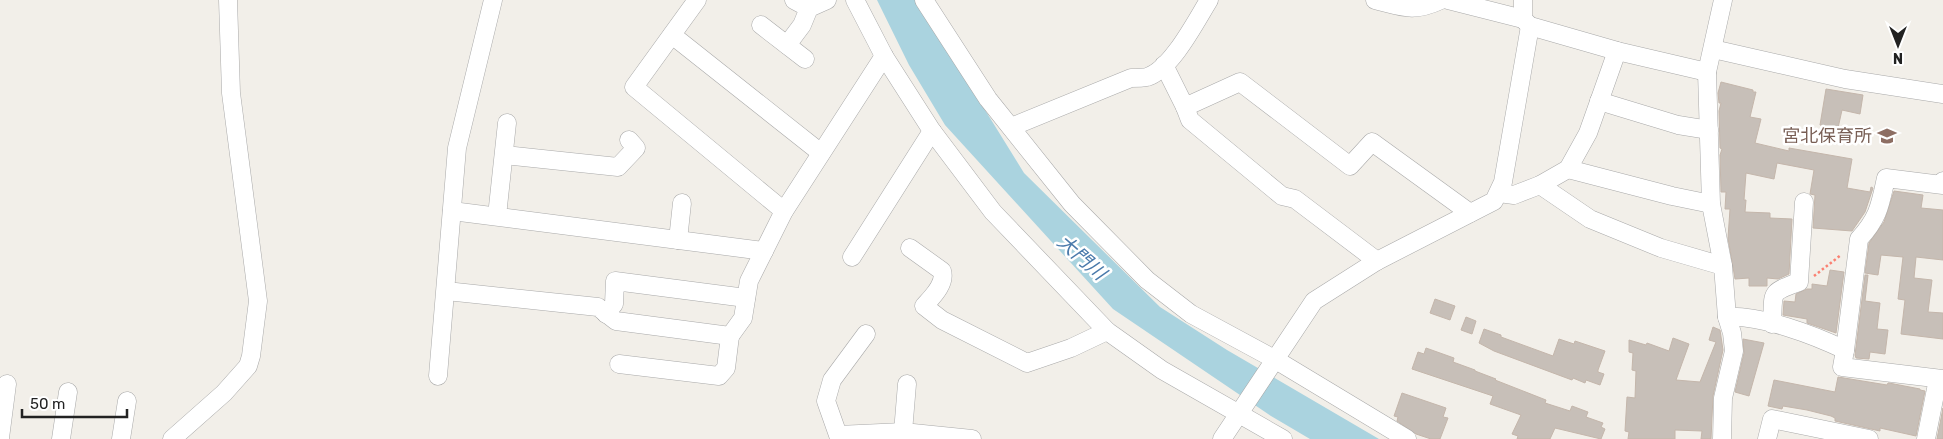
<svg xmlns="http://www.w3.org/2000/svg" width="1943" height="439" viewBox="0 0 1943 439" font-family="Rubik,'Noto Sans JP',sans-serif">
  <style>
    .water { fill: #aad3df }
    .building { fill: #c7bfb8; stroke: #c4b6ab }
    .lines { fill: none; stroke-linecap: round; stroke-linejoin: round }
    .minor-casing { stroke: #a9a9a9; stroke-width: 19 }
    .path { stroke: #fa8072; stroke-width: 2.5; stroke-dasharray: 2.5 2.5; stroke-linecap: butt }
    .minor { stroke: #fff; stroke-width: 18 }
    .labels { text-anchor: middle; stroke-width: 5; stroke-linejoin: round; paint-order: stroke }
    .education-label { font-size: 18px; fill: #785e54; stroke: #fff; text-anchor: end }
    .water-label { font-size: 19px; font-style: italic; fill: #4a7aab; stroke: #fff }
  </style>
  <rect width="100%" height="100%" fill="#f2efe9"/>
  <!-- water -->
  <polygon class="water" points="877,0 917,0 1024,173 1160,307 1227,350 1379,439 1310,439 1271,416 1113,309 945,125 909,65"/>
  <!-- building -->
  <g class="building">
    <polygon points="1721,82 1753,90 1753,92 1756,92 1750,117 1761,119 1755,143 1789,151 1789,148 1852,159 1847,188 1870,192 1871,187 1873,188 1865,212 1852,231 1813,228 1815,195 1810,194 1814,170 1777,163 1774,179 1746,173 1744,200 1746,200 1745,212 1770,213 1770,218 1792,219 1789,274 1778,279 1767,278 1767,286 1749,286 1749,278 1735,279 1728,238 1730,209 1725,209 1726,192 1721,192 1720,155 1722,149 1720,148 1719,111 1721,103 1719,103 1718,93"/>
    <polygon points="1826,89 1863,95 1860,114 1842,110 1838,128 1820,125"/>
    <polygon points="1894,191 1923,195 1921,208 1943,210 1943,260 1916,257 1914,278 1932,280 1928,312 1943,313 1943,339 1901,334 1905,300 1898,299 1903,257 1881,255 1878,275 1865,273 1869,243 1884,222"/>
    <polygon points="1830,270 1844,272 1836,333 1807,323 1807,319 1783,315 1784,301 1795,302 1796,294 1807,289 1812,289 1812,284 1827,286"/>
    <polygon points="1865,275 1868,275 1865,301 1880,303 1877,329 1888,330 1885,354 1870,352 1869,359 1856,358 1855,355"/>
    <polygon points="1435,299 1455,306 1450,320 1430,313"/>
    <polygon points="1466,317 1476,321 1472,334 1461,330"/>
    <polygon points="1713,327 1720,330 1723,350 1713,396 1711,439 1701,439 1702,431 1675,430 1675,439 1628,439 1629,432 1625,431 1627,397 1635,398 1636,371 1632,370 1633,353 1629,352 1629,340 1646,345 1647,343 1669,351 1673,338 1689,344 1676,380 1700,382 1716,342 1709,340"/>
    <polygon points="1484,329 1501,335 1501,337 1553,356 1559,339 1574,344 1575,341 1605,351 1598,370 1598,372 1604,374 1600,385 1586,380 1585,383 1573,378 1572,380 1494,351 1479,343"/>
    <polygon points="1743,339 1764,343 1749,396 1735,392 1744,353"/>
    <polygon points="1426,348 1454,358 1453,362 1475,370 1475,371 1496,379 1495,380 1546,400 1545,403 1570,411 1572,406 1588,412 1586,417 1603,423 1601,427 1605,429 1601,439 1555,428 1550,439 1517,439 1518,436 1512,434 1521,415 1490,404 1493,396 1412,369 1418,352 1424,354"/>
    <polygon points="1838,377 1887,385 1888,383 1889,383 1920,389 1920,390 1925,391 1916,436 1880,428 1880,431 1835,421 1835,418 1831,416 1807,410 1783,406 1782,409 1768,406 1774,380 1835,392"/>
    <polygon points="1402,393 1446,408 1443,417 1448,418 1440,439 1431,439 1416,434 1397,421 1398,417 1394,416"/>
    <polygon points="1943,408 1943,439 1937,439"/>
  </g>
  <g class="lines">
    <!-- minor casing -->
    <g class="minor-casing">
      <g id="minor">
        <polyline points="697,0 634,87 784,211"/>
        <polyline points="794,0 809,8 827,0"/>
        <polyline points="855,0 884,56 932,131 993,212 1107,331 1162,370 1283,439"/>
        <polyline points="924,0 988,99 1072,204 1147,280 1191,314 1276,360 1407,439"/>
        <path d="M1375 0C1403 7 1413 13 1441 0"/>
        <polyline points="1448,0 1523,19"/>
        <polyline points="1523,0 1523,19 1530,26 1617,51 1707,72"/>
        <polyline points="761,25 805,59"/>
        <polyline points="672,35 821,153"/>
        <polyline points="787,45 802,25 809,8"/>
        <polyline points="1713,49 1845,79 1943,94"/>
        <polyline points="1164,65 1185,107 1240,82 1350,166 1372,142 1470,213"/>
        <polyline points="1599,101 1678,125 1709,130"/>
        <polyline points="1185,107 1190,120 1282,196 1295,199 1377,261"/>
        <path d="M1011 127 1131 78C1136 78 1142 78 1147 77 1171 70 1196 21 1209 0"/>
        <polyline points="504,155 618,167 636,148 629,140"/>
        <polyline points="1568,169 1672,196 1711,204"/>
        <polyline points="1540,185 1590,219 1661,248 1723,266"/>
        <polyline points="1499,193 1514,195 1540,185 1568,169 1588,133 1617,51"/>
        <polyline points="452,211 764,251"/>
        <polyline points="497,216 507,123"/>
        <polyline points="678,240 682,203"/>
        <path d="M910 248 942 271C946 284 932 297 924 306L942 320 1027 363 1071 348 1107 331"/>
        <polyline points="852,257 932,131"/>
        <polyline points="446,291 598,307 616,321 730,336 743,318 749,281 784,211 884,56"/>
        <polyline points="606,314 614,304 615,281 746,298"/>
        <path d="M1727 317C1761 315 1814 335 1845 350L1859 239C1879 217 1880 205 1886 178L1943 185V181"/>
        <path d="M1772 324C1774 292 1768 293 1799 282L1804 202"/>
        <polyline points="866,334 832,380 826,401 838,435 903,432"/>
        <polyline points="1845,350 1842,367 1943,379"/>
        <polyline points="619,364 719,376 726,368 730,336"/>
        <polyline points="438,376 457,148 493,0"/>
        <polyline points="907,384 903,432 972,439"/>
        <polyline points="0,438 7,384"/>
        <polyline points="61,439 68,392"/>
        <polyline points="121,439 127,401"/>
        <polyline points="172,439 224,393 248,366 251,356 258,301 231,93 228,0"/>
        <polyline points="1222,439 1314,301 1377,261 1494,201 1503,182 1530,26"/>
        <polyline points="1722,439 1723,398 1734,351 1732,333 1727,317 1723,266 1711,204 1707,72 1723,0"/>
        <polyline points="1767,439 1772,419 1869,439"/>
        <polyline points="1926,439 1938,379"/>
      </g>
    </g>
    <!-- path -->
    <polyline class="path" points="1814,276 1841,255"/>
    <!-- minor -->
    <use href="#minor" class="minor"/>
  </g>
  <!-- icons -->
  <defs>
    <g id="school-bare" transform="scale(1.5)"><path d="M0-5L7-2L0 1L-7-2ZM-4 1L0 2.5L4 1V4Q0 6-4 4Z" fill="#8d6e63" stroke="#fff" stroke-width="2.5" paint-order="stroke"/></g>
  </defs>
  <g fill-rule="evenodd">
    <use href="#school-bare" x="1887" y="136"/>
  </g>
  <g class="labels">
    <!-- education labels -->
    <g class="education-label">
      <text x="1872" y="142">宮北保育所</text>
    </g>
    <!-- water labels -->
    <g class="water-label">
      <text transform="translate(1082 257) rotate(41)" y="7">大門川</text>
    </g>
  </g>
  <!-- north arrow -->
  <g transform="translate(1898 45) rotate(180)" stroke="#ffffff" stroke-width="4" paint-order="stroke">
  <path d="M0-4L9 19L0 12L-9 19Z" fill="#222222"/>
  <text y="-8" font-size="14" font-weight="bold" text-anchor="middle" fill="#222222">N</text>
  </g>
  <!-- scale -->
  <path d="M22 409v8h105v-8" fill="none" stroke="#222222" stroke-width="2.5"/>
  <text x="30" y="409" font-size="15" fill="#222222" stroke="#ffffff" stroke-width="4" paint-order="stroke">50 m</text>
</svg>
